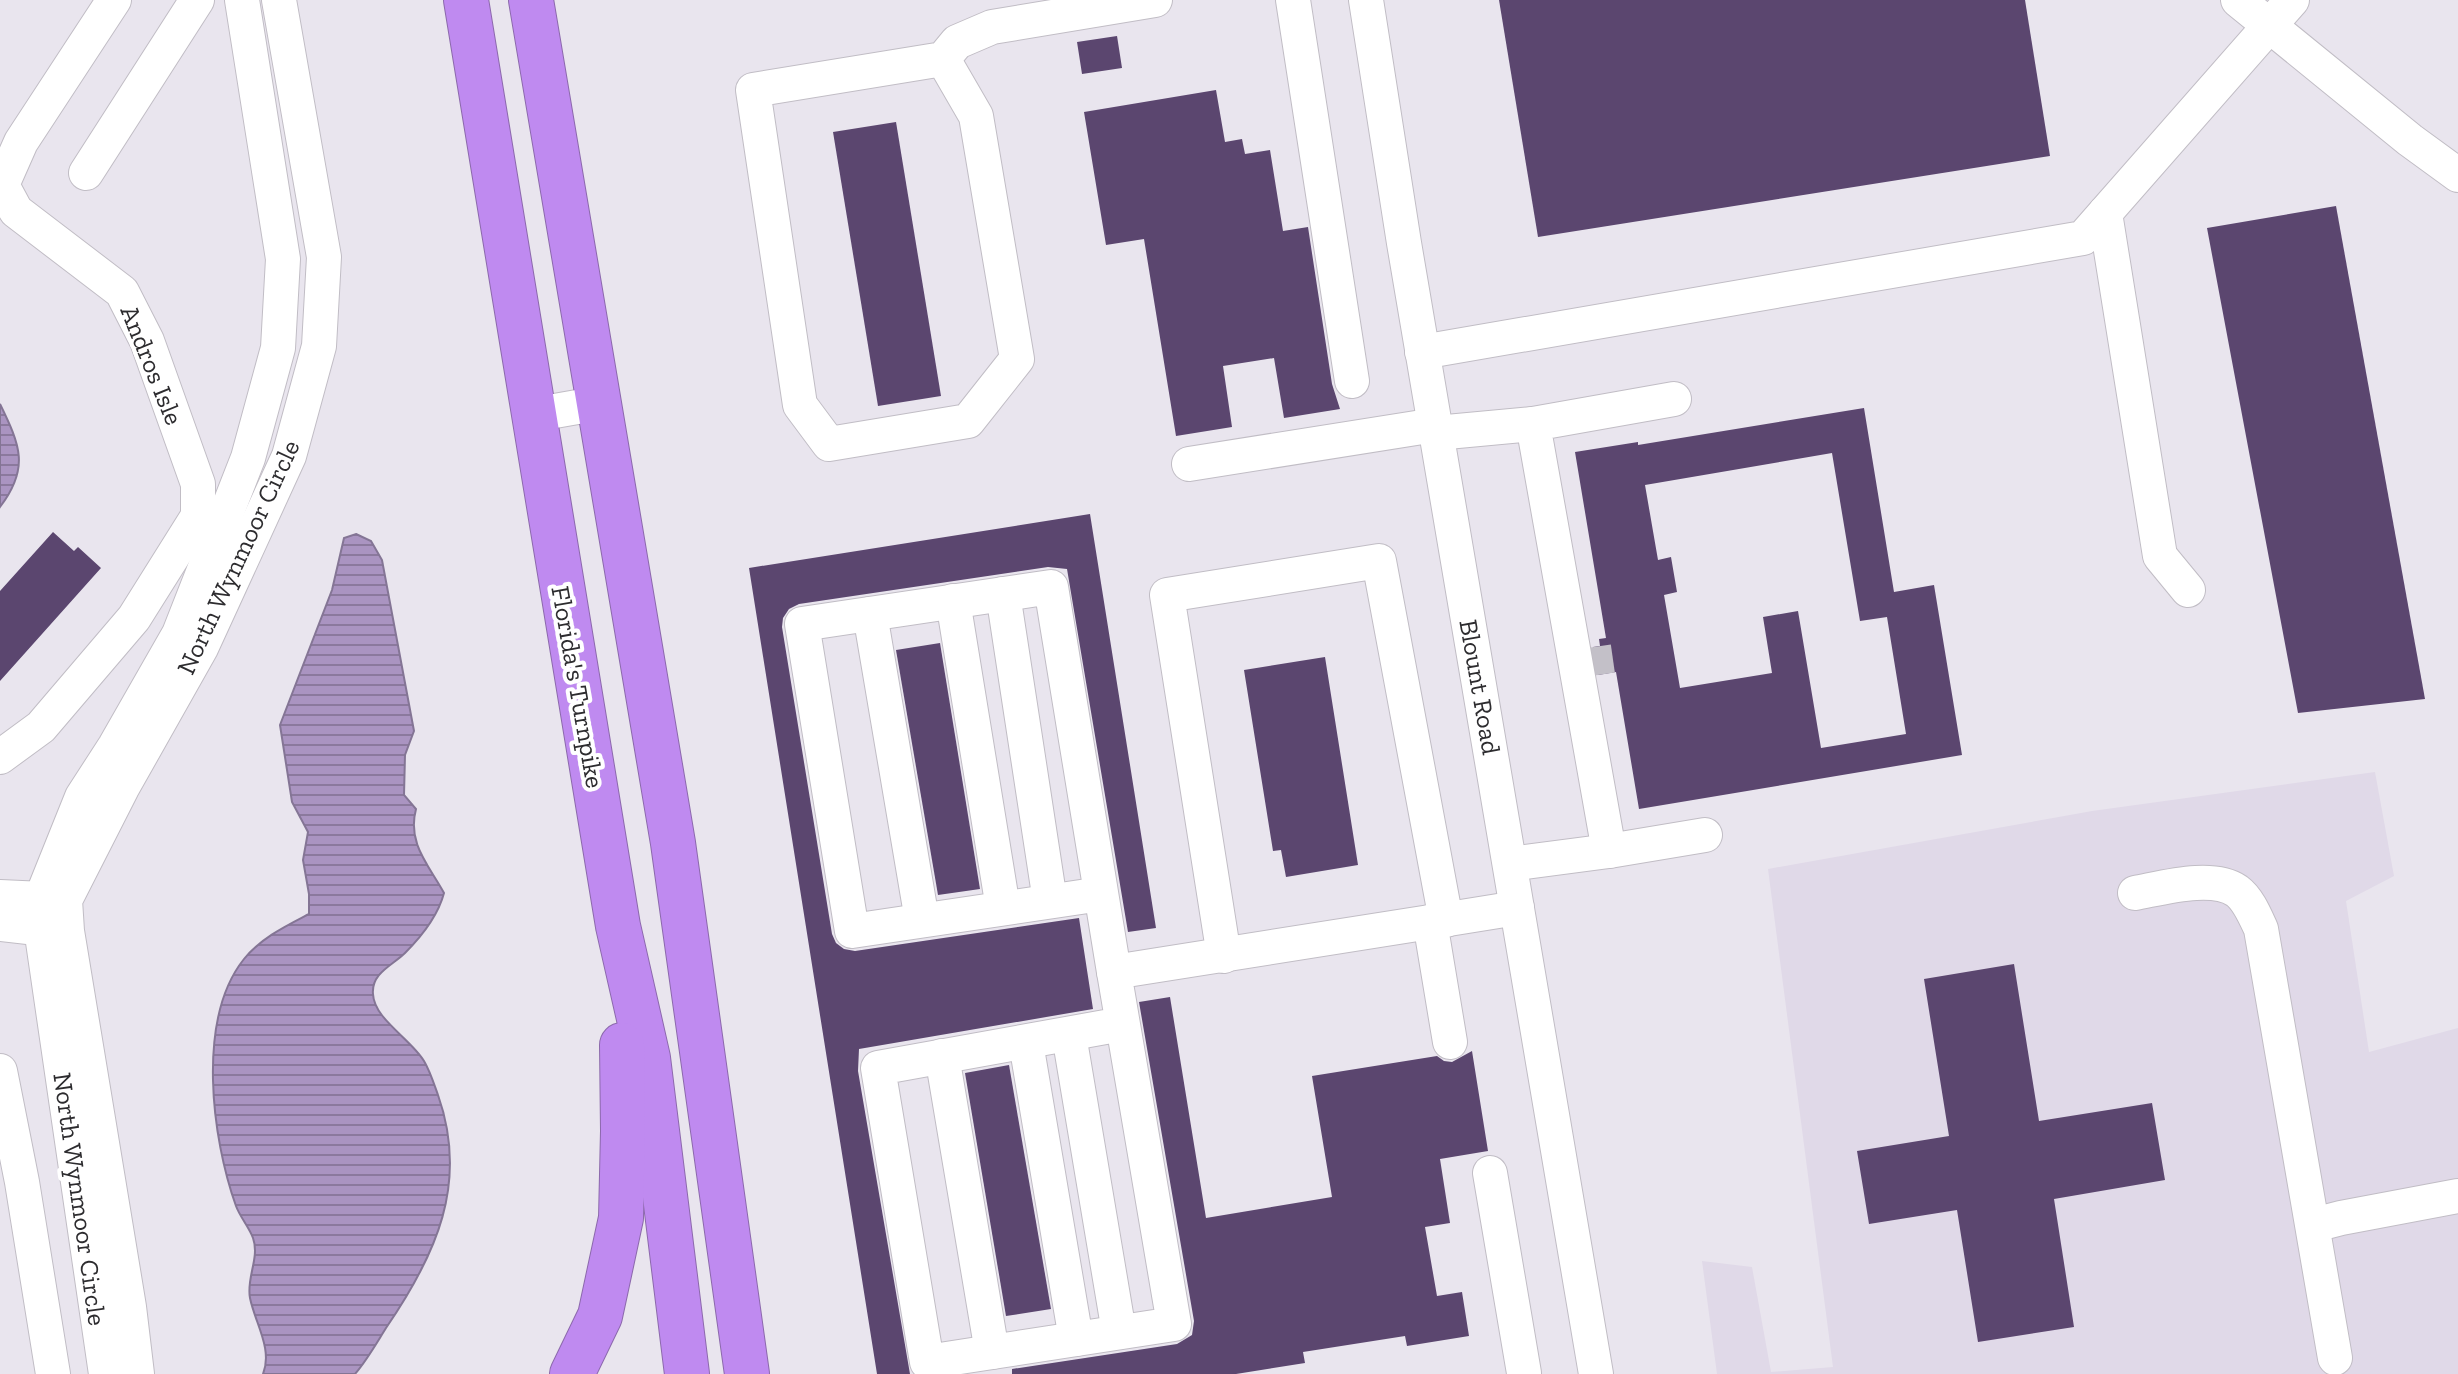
<svg xmlns="http://www.w3.org/2000/svg" width="2458" height="1374" viewBox="0 0 2458 1374" font-family="'Zilla Slab',serif">
  <style>
    .built { fill: #e0d9e8 }
    .water { fill: url(#water-rules); stroke: #847595; stroke-width: 2 }
    .building { fill: #5b466f; fill-rule: evenodd }
    .lines { fill: none; stroke-linecap: round; stroke-linejoin: round }
    .minor-tunnel { stroke: #c3c0c8; stroke-width: 34; stroke-dasharray: 34 17; stroke-linecap: butt }
    .minor-casing { stroke: #c1bdc5; stroke-width: 36 }
    .highway-casing { stroke: #8c69ac; stroke-width: 46 }
    .minor { stroke: #fff; stroke-width: 34 }
    .highway { stroke: #bf8af0; stroke-width: 44 }
    .labels { text-anchor: middle; stroke-width: 8; stroke-linejoin: round; paint-order: stroke }
    .street-label { font-size: 26px; fill: #2d2c2f; stroke: #fff }
  </style>
  <defs>
    <pattern id="water-rules" width="6" height="5" patternUnits="userSpaceOnUse" patternTransform="scale(2)"><rect width="6" height="5" fill="#aa94c1"/><path d="M0 2.5h6" fill="none" stroke="#8b799d"/></pattern>
  </defs>
  <rect width="100%" height="100%" fill="#e9e5ee"/>
  <!-- built -->
  <polygon class="built" points="2375,772 2394,876 2346,901 2369,1052 2458,1028 2458,1374 1717,1374 1702,1261 1752,1267 1771,1372 1833,1367 1768,869 2092,811"/>
  <!-- water -->
  <g class="water">
    <path d="M0 404C20 445 30 468 0 507Z"/>
    <path d="M356 534 371 541 382 560 414 731 405 755 404 795 416 809C407 843 428 864 444 893 438 916 422 936 405 953 393 965 371 973 373 994 374 1019 411 1039 424 1061 430 1071 434 1084 438 1095 469 1183 436 1255 386 1328 376 1344 367 1360 355 1374H263C273 1349 255 1323 250 1298 246 1278 260 1258 253 1238 249 1227 240 1217 236 1206 212 1139 196 1019 244 959 261 938 286 926 309 914V894L303 860 308 832 292 802 280 725 332 590 344 538Z"/>
  </g>
  <!-- building -->
  <g class="building">
    <polygon points="1499,0 2025,0 2050,156 1538,237"/>
    <polygon points="1117,36 1122,68 1082,74 1077,42"/>
    <polygon points="1216,90 1225,142 1242,139 1245,154 1270,150 1283,231 1308,227 1332,384 1340,409 1284,418 1274,358 1223,366 1232,427 1176,436 1144,239 1106,245 1084,112"/>
    <polygon points="896,122 941,396 878,406 833,132"/>
    <polygon points="2336,206 2425,699 2298,713 2207,228"/>
    <path d="M1864 408 1894 592 1934 585 1962 755 1639 809 1616 672 1598 675 1593 647 1600 646 1599 639 1606 638 1575 452 1638 442V445ZM1832 453 1860 621 1887 617 1906 734 1821 748 1798 611 1763 617 1772 673 1680 688 1664 595 1677 592 1671 557 1658 560 1645 485Z"/>
    <polygon points="1090,514 1156,928 1128,932 1067,569 1048,567 799,604 789,609 783,618 782,627 832,934 836,943 844,949 855,951 1079,918 1093,1009 859,1049 858,1071 910,1374 877,1374 749,568"/>
    <polygon points="53,532 74,551 78,547 101,568 0,681 0,591"/>
    <polygon points="940,643 980,889 938,895 896,650"/>
    <polygon points="1325,657 1358,865 1286,877 1281,850 1273,851 1244,670"/>
    <polygon points="2014,964 2039,1121 2152,1103 2165,1180 2054,1199 2074,1327 1978,1342 1957,1210 1869,1224 1857,1151 1949,1136 1924,979"/>
    <polygon points="1170,997 1206,1218 1332,1197 1312,1076 1437,1056 1444,1061 1452,1062 1472,1051 1488,1151 1440,1159 1450,1223 1425,1227 1437,1296 1462,1292 1469,1336 1407,1346 1405,1336 1303,1352 1305,1363 1236,1374 1012,1374 1012,1369 1177,1344 1192,1335 1194,1321 1139,1002"/>
    <polygon points="1009,1065 1051,1309 1006,1316 965,1073"/>
  </g>
  <g class="lines">
    <!-- minor-tunnel -->
    <polyline class="minor-tunnel" points="1594,647 1598,675"/>
    <!-- minor casing -->
    <g class="minor-casing">
      <g id="minor">
        <polyline points="1293,0 1352,381"/>
        <polyline points="1366,0 1404,243 1596,1374"/>
        <polyline points="2238,0 2410,140 2458,175"/>
        <polyline points="943,59 976,116 1017,359 968,421 829,444 800,405 753,90 943,59 957,42 992,27 1155,0"/>
        <polyline points="86,173 197,0"/>
        <polyline points="2105,213 2160,556 2188,590"/>
        <polyline points="1422,352 2083,238 2292,0"/>
        <polyline points="1674,399 1533,424 1609,851 1705,835"/>
        <polyline points="532,415 600,403"/>
        <polyline points="1436,433 1533,424"/>
        <polyline points="1189,464 1435,425"/>
        <polyline points="1003,594 1050,901"/>
        <polyline points="953,601 1003,908"/>
        <polyline points="870,614 922,920"/>
        <polyline points="0,757 41,727 134,618 198,516 198,484 147,341 122,292 16,211 2,185 21,142 114,0"/>
        <polyline points="1510,864 1609,851"/>
        <path d="M2135 893C2163 888 2212 874 2237 891 2248 899 2255 916 2261 929L2335 1358"/>
        <polyline points="1101,894 852,931 802,624 1051,587 1114,972"/>
        <polyline points="0,897 65,900"/>
        <polyline points="0,924 63,931"/>
        <polyline points="1224,956 1167,595 1379,561 1446,920"/>
        <polyline points="1122,1024 878,1068 927,1362 1174,1324 1114,972 1430,922"/>
        <polyline points="1069,1035 1119,1332"/>
        <polyline points="1450,1042 1430,922 1517,908"/>
        <polyline points="1026,1043 1076,1339"/>
        <polyline points="942,1056 992,1352"/>
        <polyline points="0,1071 22,1182 53,1374"/>
        <polyline points="1490,1173 1524,1373"/>
        <polyline points="2314,1225 2341,1218 2458,1196"/>
        <polyline points="106,1374 41,928 41,899 82,797 115,746 179,634 248,458 278,348 283,259 242,0"/>
        <polyline points="137,1374 129,1307 67,931 65,900 122,788 201,648 289,456 319,346 324,257 279,0"/>
      </g>
    </g>
    <!-- highway casing -->
    <g class="highway-casing">
      <g id="highway">
        <polyline points="466,0 618,926 648,1058 687,1374"/>
        <polyline points="531,0 673,843 747,1374"/>
        <polyline points="572,1374 600,1316 621,1218 623,1131 622,1045"/>
      </g>
    </g>
    <!-- minor -->
    <use href="#minor" class="minor"/>
    <!-- highway -->
    <use href="#highway" class="highway"/>
  </g>
  <g class="labels">
    <!-- street labels -->
    <g class="street-label">
      <text transform="translate(152 365) rotate(68)" y="9">Andros Isle</text>
      <text transform="translate(238 557) rotate(-65)" y="9">North Wynmoor Circle</text>
      <text transform="translate(578 687) rotate(80)" y="9">Florida's Turnpike</text>
      <text transform="translate(1480 687) rotate(80)" y="9">Blount Road</text>
      <text transform="translate(80 1199) rotate(82)" y="9">North Wynmoor Circle</text>
    </g>
  </g>
</svg>
